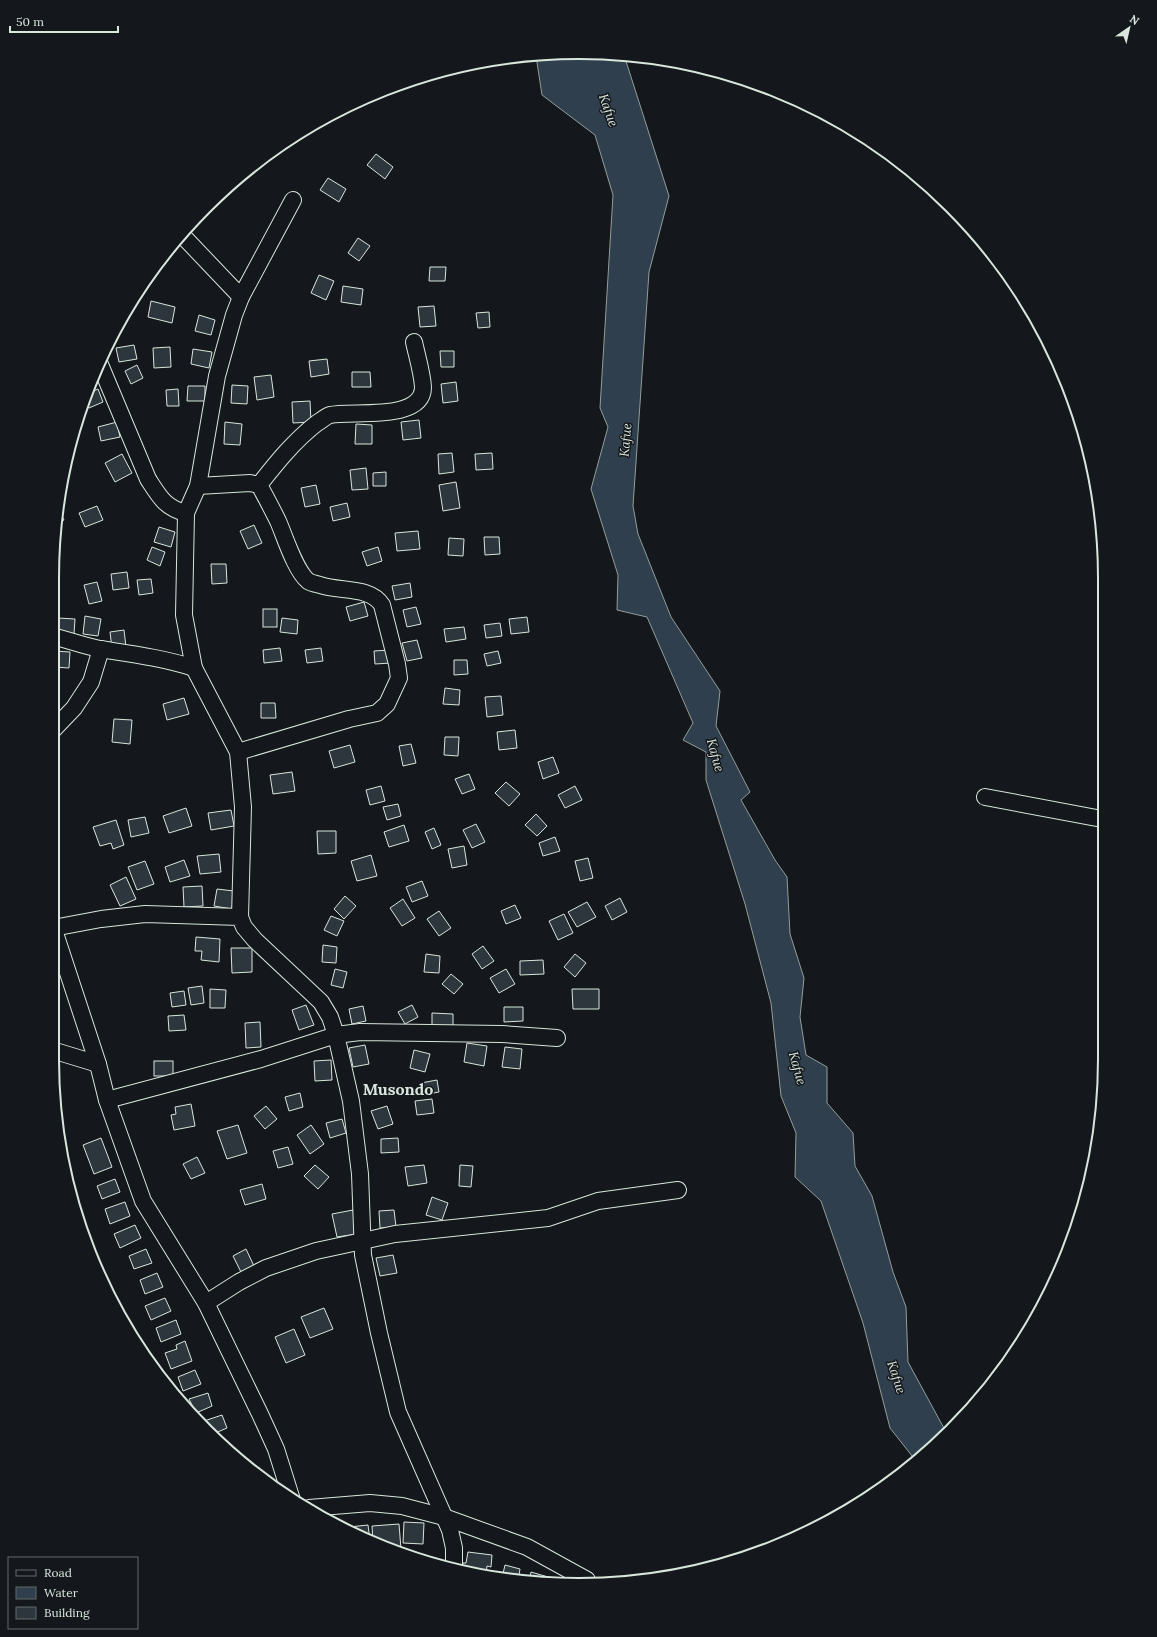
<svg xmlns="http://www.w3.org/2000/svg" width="1157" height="1637" viewBox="0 0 1157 1637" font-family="Lora,serif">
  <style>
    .water { fill: #2f3f4d; stroke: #939e99 }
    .building { fill: #2c363c; stroke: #d8e6dc }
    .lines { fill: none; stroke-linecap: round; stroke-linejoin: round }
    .minor-casing { stroke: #d8e6dc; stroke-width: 18 }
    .minor { stroke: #14181c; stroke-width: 16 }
    .labels { text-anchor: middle; stroke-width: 3; stroke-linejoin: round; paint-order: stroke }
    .water-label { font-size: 13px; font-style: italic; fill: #d8e6dc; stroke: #14181c }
    .district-label { font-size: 16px; font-weight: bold; fill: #d8e6dc; stroke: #14181c }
    .rim { fill: none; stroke: #d8e6dc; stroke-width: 2 }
  </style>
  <rect width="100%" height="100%" fill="#14181c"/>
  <!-- water -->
  <polygon class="water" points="613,53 624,55 669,196 649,272 633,506 638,534 671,617 720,691 716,726 750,792 741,800 775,860 787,877 790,934 804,978 800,1017 806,1055 827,1067 827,1103 853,1133 855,1166 872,1196 893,1272 906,1307 908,1362 946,1432 926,1454 916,1461 890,1428 863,1323 821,1201 795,1177 796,1133 781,1096 771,1003 745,904 706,780 706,752 683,740 693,723 647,617 617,610 618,575 591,489 608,427 600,408 613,195 595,135 542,95 536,56"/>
  <!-- building -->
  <g class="building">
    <polygon points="376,154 393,167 385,179 367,165"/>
    <polygon points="328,178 346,189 339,202 320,190"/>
    <polygon points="358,238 370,246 359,261 348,253"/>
    <polygon points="430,267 446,267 445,281 429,281"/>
    <polygon points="319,275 334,281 326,300 311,293"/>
    <polygon points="343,286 363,289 361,305 341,302"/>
    <polygon points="151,301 175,307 172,323 148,317"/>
    <polygon points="434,306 436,326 420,327 418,307"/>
    <polygon points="489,312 490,327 478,328 476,313"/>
    <polygon points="199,315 215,320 211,335 195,331"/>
    <polygon points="134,345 137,359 119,362 116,348"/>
    <polygon points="170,347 171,367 154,368 153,348"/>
    <polygon points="193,349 212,352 209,368 191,364"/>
    <polygon points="440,351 454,351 454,367 441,367"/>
    <polygon points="327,359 329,374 311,377 309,361"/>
    <polygon points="137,365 143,378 131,384 125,371"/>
    <polygon points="352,372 370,372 371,387 352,387"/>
    <polygon points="271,375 274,397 257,400 254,377"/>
    <polygon points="456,382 458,401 443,403 441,384"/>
    <polygon points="232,385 248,386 247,404 231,403"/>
    <polygon points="188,386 205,386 205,401 187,401"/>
    <polygon points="98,389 103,402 89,408 85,400 87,394"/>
    <polygon points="178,389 179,406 167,406 166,390"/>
    <polygon points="310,401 311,422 293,423 292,402"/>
    <polygon points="419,420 421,438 403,440 401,422"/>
    <polygon points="117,422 120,437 101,441 98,427"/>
    <polygon points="225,422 242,424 240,445 224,444"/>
    <polygon points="356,424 372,425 372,444 355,444"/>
    <polygon points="452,453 454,472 439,474 438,454"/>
    <polygon points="492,453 493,469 476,470 475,454"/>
    <polygon points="122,454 132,473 115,482 105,463"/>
    <polygon points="366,468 368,489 352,490 350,470"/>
    <polygon points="386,472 386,486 373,486 373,473"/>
    <polygon points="456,482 460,508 443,511 439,485"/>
    <polygon points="316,485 320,504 305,507 301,488"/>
    <polygon points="347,503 350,517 333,521 330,507"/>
    <polygon points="97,506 103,520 85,527 79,513"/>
    <polygon points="59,511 64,520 57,523"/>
    <polygon points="254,525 262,543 248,549 240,531"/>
    <polygon points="159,527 175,532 171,547 154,542"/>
    <polygon points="418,531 420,549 397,551 395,533"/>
    <polygon points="484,537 499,537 500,554 485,555"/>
    <polygon points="449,538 464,539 463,556 448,555"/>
    <polygon points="152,547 165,552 160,566 147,560"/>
    <polygon points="378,547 382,561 367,566 362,552"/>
    <polygon points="211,564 226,564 227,583 212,584"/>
    <polygon points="127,572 129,588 113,590 111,574"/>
    <polygon points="151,579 153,593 139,595 137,580"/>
    <polygon points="97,582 102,601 89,604 84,585"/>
    <polygon points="410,583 412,597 395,600 392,586"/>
    <polygon points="364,602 368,616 350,621 346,607"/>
    <polygon points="416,607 421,624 407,627 403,610"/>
    <rect x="263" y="609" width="14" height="18"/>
    <polygon points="85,616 101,619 98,636 83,634"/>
    <polygon points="527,617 529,632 511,634 509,619"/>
    <polygon points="58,618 75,619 74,634 57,633"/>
    <polygon points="282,618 298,620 297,634 280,632"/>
    <polygon points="500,623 502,636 486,638 484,625"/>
    <polygon points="464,627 466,639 446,642 444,629"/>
    <polygon points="124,630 126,647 112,649 110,632"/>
    <polygon points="417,640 422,658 407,661 402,643"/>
    <polygon points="280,648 282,661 264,663 263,650"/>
    <polygon points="321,648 323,661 307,663 305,650"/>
    <polygon points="390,650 391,663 375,664 374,651"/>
    <polygon points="54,651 70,652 69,668 54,667"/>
    <polygon points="498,651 501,663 487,666 484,654"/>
    <polygon points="454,660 467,660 468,674 454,675"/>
    <polygon points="445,688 460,690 459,705 443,704"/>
    <polygon points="501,696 503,715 487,717 485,697"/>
    <polygon points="184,698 189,714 167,720 163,704"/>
    <polygon points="261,703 275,703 276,718 261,718"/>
    <polygon points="114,719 132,720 130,744 112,742"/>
    <polygon points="515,730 517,748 499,750 497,732"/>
    <polygon points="445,737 459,737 458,756 444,755"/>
    <polygon points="411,744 416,763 403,766 399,746"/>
    <polygon points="350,745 355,762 334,768 329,751"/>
    <polygon points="553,757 559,773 543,779 538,762"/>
    <polygon points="292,772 295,791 273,794 270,775"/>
    <polygon points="469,774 475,789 462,794 455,779"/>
    <polygon points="506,782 520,794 509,806 495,793"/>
    <polygon points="381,786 385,801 370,805 366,790"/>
    <polygon points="575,786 582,800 565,808 558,795"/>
    <polygon points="398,804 401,816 387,820 383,807"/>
    <polygon points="186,808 192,826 169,833 163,816"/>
    <polygon points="231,810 234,826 211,830 208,813"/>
    <polygon points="536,814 547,826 537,836 525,825"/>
    <polygon points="145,817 149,833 131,837 128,820"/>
    <polygon points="116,820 124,845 113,849 111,843 100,846 93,827"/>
    <polygon points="476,824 485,842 472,848 463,830"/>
    <polygon points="404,825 409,841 389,847 384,832"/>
    <polygon points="434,828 441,845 432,849 425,832"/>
    <polygon points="317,831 336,831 336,853 318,854"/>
    <polygon points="555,837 560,851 543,856 539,843"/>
    <polygon points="464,846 467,865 452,868 448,849"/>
    <polygon points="219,854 221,872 200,874 197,856"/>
    <polygon points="371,855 377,876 357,881 351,861"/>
    <polygon points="588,858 593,878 580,881 575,861"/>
    <polygon points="184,860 190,876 170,882 165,867"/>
    <polygon points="145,861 154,884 137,890 128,867"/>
    <polygon points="126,877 136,899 120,906 110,885"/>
    <polygon points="422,881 428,896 412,902 406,887"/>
    <polygon points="202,886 203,906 184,907 183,887"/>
    <polygon points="217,889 234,891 232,909 214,906"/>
    <polygon points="345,896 356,906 344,919 334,909"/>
    <polygon points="620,898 627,912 612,920 605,906"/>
    <polygon points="403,899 415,918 402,926 390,908"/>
    <polygon points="587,902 596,917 577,927 568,912"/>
    <polygon points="515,905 521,918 506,924 501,911"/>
    <polygon points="439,911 451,928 439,936 427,919"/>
    <polygon points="564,914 573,933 558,940 549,921"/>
    <polygon points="331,916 344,921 337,936 324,930"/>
    <polygon points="196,937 220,939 219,962 201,960 202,951 195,951"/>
    <polygon points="323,945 337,947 336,963 322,962"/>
    <polygon points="483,946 494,961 482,969 472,954"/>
    <polygon points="231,948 252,948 252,972 232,973"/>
    <polygon points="426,954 440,956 439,973 424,972"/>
    <polygon points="575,954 586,963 575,977 564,967"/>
    <polygon points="543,960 544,974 520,975 520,961"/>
    <polygon points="335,969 347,972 343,988 331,985"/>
    <polygon points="506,969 515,984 499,993 490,978"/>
    <polygon points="451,974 463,984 454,994 442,984"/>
    <polygon points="202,986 204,1003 191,1005 188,988"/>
    <polygon points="210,989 226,990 225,1008 210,1008"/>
    <polygon points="572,989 599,989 599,1009 573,1009"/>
    <polygon points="184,991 186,1005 172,1007 170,993"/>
    <polygon points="306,1005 314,1025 299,1030 292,1010"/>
    <polygon points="412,1005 418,1017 405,1024 398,1012"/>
    <polygon points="363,1006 366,1021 352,1024 349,1009"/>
    <polygon points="504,1007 523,1007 523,1021 504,1022"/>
    <polygon points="432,1013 453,1014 453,1029 432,1029"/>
    <polygon points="184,1015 186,1030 169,1031 168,1016"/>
    <polygon points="260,1022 261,1047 246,1048 245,1023"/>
    <polygon points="467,1043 487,1046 484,1066 464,1062"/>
    <polygon points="365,1045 369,1064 353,1067 349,1048"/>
    <polygon points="505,1047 522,1049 520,1069 502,1067"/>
    <polygon points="414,1050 430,1054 425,1072 410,1068"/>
    <polygon points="331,1060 332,1080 315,1081 314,1061"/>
    <rect x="154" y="1061" width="19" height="15"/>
    <polygon points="437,1080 439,1092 423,1095 421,1083"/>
    <polygon points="300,1093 303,1107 289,1111 285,1097"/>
    <polygon points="432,1099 434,1113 417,1115 415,1101"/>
    <polygon points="191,1104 195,1126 174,1130 171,1115 176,1114 175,1107"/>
    <polygon points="266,1106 277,1119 265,1129 254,1116"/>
    <polygon points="387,1106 393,1124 378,1129 371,1111"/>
    <polygon points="342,1119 346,1133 330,1138 326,1123"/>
    <polygon points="238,1125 247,1153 227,1159 217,1131"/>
    <polygon points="311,1125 324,1144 310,1154 297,1135"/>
    <polygon points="101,1138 112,1167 94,1174 83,1145"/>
    <polygon points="398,1138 399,1152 381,1153 381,1139"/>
    <polygon points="288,1147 293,1164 278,1168 273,1151"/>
    <polygon points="197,1157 205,1173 191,1179 183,1164"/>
    <polygon points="315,1165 329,1177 318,1189 304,1176"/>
    <polygon points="424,1165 427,1183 408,1186 405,1167"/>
    <polygon points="460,1165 473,1166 471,1187 459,1186"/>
    <polygon points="115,1179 120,1192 102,1199 97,1186"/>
    <polygon points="262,1184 266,1199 245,1205 240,1190"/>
    <polygon points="432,1197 448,1203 442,1220 426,1215"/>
    <polygon points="125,1202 130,1216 110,1224 105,1209"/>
    <polygon points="353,1210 357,1234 337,1237 332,1214"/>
    <polygon points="394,1210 396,1227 380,1228 379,1211"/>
    <polygon points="135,1225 141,1238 120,1248 114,1234"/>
    <polygon points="146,1249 152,1263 134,1269 129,1256"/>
    <polygon points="246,1249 254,1266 241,1272 233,1256"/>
    <polygon points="393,1255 397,1273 380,1276 376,1258"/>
    <polygon points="157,1273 163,1287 145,1294 140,1280"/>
    <polygon points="165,1298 171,1311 151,1320 145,1306"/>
    <polygon points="324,1308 333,1329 310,1338 301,1317"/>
    <polygon points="176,1320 181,1334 161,1342 156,1328"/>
    <polygon points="294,1329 305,1355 286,1363 275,1337"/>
    <polygon points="185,1341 192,1361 171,1369 165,1353 177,1349 176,1345"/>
    <polygon points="195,1370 201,1384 183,1391 178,1377"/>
    <polygon points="208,1393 212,1406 196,1413 189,1399"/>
    <polygon points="222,1415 227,1428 213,1434 204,1421"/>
    <polygon points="404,1522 424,1523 423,1544 403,1543"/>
    <polygon points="399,1524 401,1549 395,1550 373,1543 372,1526"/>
    <polygon points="368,1525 370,1541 349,1530 349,1527"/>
    <polygon points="468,1552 492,1555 491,1567 487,1566 486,1574 462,1568 463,1563 466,1563"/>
    <polygon points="505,1565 520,1569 518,1581 502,1578"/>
    <polygon points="531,1572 548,1577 547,1581 529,1581"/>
  </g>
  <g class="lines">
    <!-- minor casing -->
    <g class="minor-casing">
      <g id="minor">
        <polyline points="182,235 241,297"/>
        <path d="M99 362 148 479C159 496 165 508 186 513"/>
        <path d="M259 485C277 462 294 441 317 423 321 421 326 416 330 415 352 410 423 422 423 387 422 372 417 356 414 342"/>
        <path d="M198 486 250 483 259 485C266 497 272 509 278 521 285 537 295 570 308 581 311 583 316 584 320 585 340 592 370 586 382 605L397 664 399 678 387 704 377 713 349 719 238 752"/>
        <path d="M52 636C68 640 84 646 100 649 132 654 163 658 194 668L184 615 186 513 198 486 217 376 234 315 241 297 293 200"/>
        <polyline points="194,668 238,752 243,807 240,917"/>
        <polyline points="52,731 74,708 91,682 101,649"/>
        <polyline points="985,797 1102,819"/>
        <polyline points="52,924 98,1064 107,1100 143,1201 206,1303 260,1414 276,1449 292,1500"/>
        <polyline points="53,928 101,919 145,914 240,917 244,927 255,940 321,1002 330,1017 336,1035 351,1101 360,1174 363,1255 379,1333 398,1412 450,1530 454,1548 454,1565"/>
        <polyline points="52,1050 98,1064"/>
        <polyline points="107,1100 261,1059 336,1035 360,1032 502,1034 557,1038"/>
        <polyline points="206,1303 239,1282 266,1268 316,1251 395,1234 548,1218 598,1201 678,1190"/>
        <polyline points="309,1508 370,1503 402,1506 444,1517 527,1547 587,1580"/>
      </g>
    </g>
    <!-- minor -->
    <use href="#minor" class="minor"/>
  </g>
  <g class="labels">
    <!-- water labels -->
    <g class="water-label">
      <text transform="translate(609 110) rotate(71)" y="5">Kafue</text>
      <text transform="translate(625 440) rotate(-85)" y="5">Kafue</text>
      <text transform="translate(716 755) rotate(75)" y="5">Kafue</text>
      <text transform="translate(798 1068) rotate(75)" y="5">Kafue</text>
      <text transform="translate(897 1377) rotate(72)" y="5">Kafue</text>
    </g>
    <!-- district labels -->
    <g class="district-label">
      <text x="398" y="1095">Musondo</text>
    </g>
  </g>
  <!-- crop -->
  <path d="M0 0H1157V1637H0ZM578 59H579A519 519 0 0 1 1098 578V1059A519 519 0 0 1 579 1578H578A519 519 0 0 1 59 1059V578A519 519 0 0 1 578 59Z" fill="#14181c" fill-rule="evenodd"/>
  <path class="rim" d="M578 59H579A519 519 0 0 1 1098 578V1059A519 519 0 0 1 579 1578H578A519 519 0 0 1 59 1059V578A519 519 0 0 1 578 59Z"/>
  <!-- legend -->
  <rect x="8" y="1557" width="130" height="72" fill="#14181c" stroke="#626a69"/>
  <rect x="16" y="1570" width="20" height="6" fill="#14181c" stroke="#626a69"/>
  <text x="44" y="1577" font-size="12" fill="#d8e6dc">Road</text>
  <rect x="16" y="1587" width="20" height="12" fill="#2f3f4d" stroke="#626a69"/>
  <text x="44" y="1597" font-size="12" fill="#d8e6dc">Water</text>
  <rect x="16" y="1607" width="20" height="12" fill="#2c363c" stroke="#626a69"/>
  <text x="44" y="1617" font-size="12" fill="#d8e6dc">Building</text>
  <!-- north arrow -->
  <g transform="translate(1129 28) rotate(34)" stroke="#14181c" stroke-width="3" paint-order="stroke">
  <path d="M0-3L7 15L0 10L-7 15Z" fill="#d8e6dc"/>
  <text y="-6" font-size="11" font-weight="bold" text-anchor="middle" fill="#d8e6dc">N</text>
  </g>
  <!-- scale -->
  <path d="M10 26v6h108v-6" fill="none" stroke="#d8e6dc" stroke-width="2"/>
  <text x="16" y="26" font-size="12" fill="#d8e6dc" stroke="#14181c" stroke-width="3" paint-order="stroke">50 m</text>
</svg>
